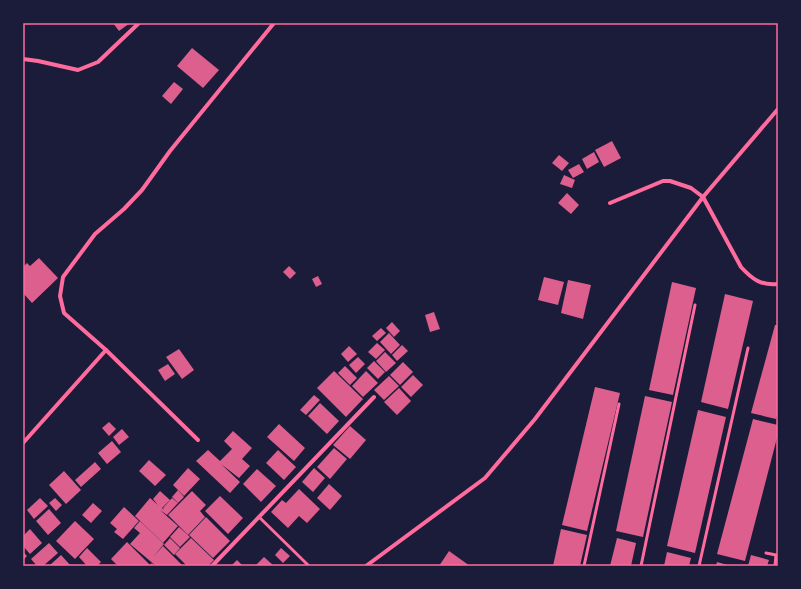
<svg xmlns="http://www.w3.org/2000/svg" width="801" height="589" viewBox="0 0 801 589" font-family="'Work Sans',sans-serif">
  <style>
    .building { fill: #dd5f8e }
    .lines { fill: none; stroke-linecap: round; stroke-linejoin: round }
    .service { stroke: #ff6b9d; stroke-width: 3 }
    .minor { stroke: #ff6b9d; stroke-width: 4 }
    .neatline { fill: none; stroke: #ff6b9d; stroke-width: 1.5 }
  </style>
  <rect width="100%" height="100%" fill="#1b1b3a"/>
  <!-- building -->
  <g class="building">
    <polygon points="113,23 130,23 119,31"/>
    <polygon points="192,48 219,70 203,88 177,66"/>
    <polygon points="174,82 183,89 171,104 162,96"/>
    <polygon points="612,141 621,158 604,167 595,150"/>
    <polygon points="594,152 599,162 587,169 582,159"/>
    <polygon points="559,155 569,163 562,171 552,163"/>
    <polygon points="579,164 584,172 573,178 568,170"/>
    <polygon points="564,175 575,180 572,188 560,184"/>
    <polygon points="567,193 579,205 571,214 558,203"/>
    <polygon points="39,258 58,278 32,303 23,293 23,267 27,263 30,266"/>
    <polygon points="289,266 296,273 290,279 283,272"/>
    <polygon points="318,276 322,284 316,287 312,279"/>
    <polygon points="544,277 564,282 558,305 538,300"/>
    <polygon points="568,280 591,285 583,319 561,313"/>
    <polygon points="672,282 696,288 673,395 649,390"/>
    <polygon points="725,294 753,301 728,409 701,402"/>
    <polygon points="434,312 440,329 430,332 425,315"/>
    <polygon points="392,322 400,331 394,337 386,328"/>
    <polygon points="775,325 778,325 778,411 776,419 751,413"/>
    <polygon points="381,328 386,333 377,341 372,336"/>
    <polygon points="389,333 400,345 391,354 380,342"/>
    <polygon points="377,343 385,350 376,359 368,352"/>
    <polygon points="402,345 408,351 397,361 392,355"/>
    <polygon points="349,346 357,354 348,362 341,354"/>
    <polygon points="179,349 194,370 182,379 166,357"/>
    <polygon points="385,352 396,363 386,372 376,361"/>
    <polygon points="358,357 365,364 356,373 349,365"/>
    <polygon points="374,361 385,372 378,379 367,368"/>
    <polygon points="403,362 413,372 400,385 390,375"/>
    <polygon points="168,364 175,374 165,381 158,370"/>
    <polygon points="345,366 357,378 350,385 338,373"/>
    <polygon points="334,371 363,399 346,417 317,388"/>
    <polygon points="366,371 378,383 363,397 352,386"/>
    <polygon points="413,375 423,385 411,397 401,387"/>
    <polygon points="389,376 399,386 384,400 374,390"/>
    <polygon points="595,387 620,393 587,531 562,525"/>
    <polygon points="399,388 411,401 397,415 384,402"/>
    <polygon points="314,395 320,400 306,415 300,410"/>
    <polygon points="645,396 672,402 643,537 616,531"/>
    <polygon points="320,403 339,421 327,434 308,416"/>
    <polygon points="698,410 726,417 695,553 667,546"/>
    <polygon points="753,419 778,425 778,434 745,561 717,554"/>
    <polygon points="109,422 116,429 109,436 102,428"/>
    <polygon points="279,424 305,448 294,461 267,437"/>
    <polygon points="350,426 366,440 350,459 333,445"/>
    <polygon points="122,429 129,437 119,445 113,437"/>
    <polygon points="233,431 252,448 242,459 250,466 239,478 221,464 240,482 230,493 196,461 208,450 220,461 232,449 224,441"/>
    <polygon points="112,441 121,452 107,464 98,453"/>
    <polygon points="334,448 347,459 330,479 317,467"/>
    <polygon points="278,450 296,467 284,480 266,463"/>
    <polygon points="149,460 166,475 155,486 139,471"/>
    <polygon points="95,462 101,469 81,487 75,480"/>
    <polygon points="188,468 200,479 184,496 173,485"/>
    <polygon points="314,468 325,478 313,492 302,482"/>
    <polygon points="257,469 276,486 261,502 243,484"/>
    <polygon points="64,471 81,490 66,504 49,485"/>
    <polygon points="329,484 342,496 330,510 317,498"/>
    <polygon points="299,489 320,509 307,523 299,516 288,528 271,512 282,500 286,503"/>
    <polygon points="178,490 184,497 178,503 172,497"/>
    <polygon points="160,491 170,500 162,508 164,510 163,508 172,498 178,503 167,515 160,510 178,526 163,543 135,516 150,498 158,505 153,499"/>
    <polygon points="192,491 206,505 200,511 205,517 188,535 168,515"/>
    <polygon points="220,496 243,518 228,534 205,511"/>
    <polygon points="40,498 48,506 34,519 27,510"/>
    <polygon points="55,498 62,505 56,511 49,503"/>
    <polygon points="93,503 102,511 91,523 82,515"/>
    <polygon points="124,507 139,521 123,539 114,532 117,529 110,523"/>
    <polygon points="49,509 61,523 48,535 36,521"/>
    <polygon points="206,517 230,541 213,558 189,535"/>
    <polygon points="75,521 94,539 75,559 56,541"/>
    <polygon points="140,521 164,544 153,557 163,546 183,566 156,566 130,544 140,533 134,528"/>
    <polygon points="179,527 190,537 180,547 170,537"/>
    <polygon points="30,529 42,543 30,554 23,546 23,536"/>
    <polygon points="561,529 587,535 580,566 553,566"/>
    <polygon points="170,538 180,548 174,555 164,545"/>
    <polygon points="191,538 214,560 208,566 187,566 175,554"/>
    <polygon points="617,538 636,543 631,566 610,566"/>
    <polygon points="127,542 150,565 152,563 154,566 118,566 111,559"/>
    <polygon points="49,543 58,553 43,566 37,566 31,559"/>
    <polygon points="87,548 101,562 97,566 87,566 79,557"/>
    <polygon points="281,548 290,556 283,563 275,555"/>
    <polygon points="449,551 470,566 439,566"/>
    <polygon points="23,552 27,556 23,560"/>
    <polygon points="667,552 691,558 689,566 664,566"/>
    <polygon points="61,555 71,566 49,566"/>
    <polygon points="751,555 769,560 767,566 748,566"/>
    <polygon points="264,557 274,566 255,566"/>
    <polygon points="237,560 243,566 231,566"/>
    <polygon points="717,562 731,566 716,566"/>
  </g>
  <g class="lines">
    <!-- service -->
    <g class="service">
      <polyline points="259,517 309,566"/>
      <polyline points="766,553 776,555 775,566"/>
      <polyline points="584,566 619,404"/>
      <polyline points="641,566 695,305"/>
      <polyline points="699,566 748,348"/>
    </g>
    <!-- minor -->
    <g class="minor">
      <polyline points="23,59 38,61 78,70 98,62 139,23"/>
      <path d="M610 203 663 181H670L691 188 703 197 741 267C752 279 761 286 778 284"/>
      <polyline points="106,350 198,440"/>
      <polyline points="23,443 106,350 64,313 60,296 63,277 95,234 124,209 142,190 170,151 274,23"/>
      <polyline points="212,566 374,397"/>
      <polyline points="366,566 485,478 535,419 703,197 778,109"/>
    </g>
  </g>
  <!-- border -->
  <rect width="801" height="589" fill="none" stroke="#1b1b3a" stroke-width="48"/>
  <rect x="24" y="24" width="753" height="541" class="neatline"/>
</svg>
